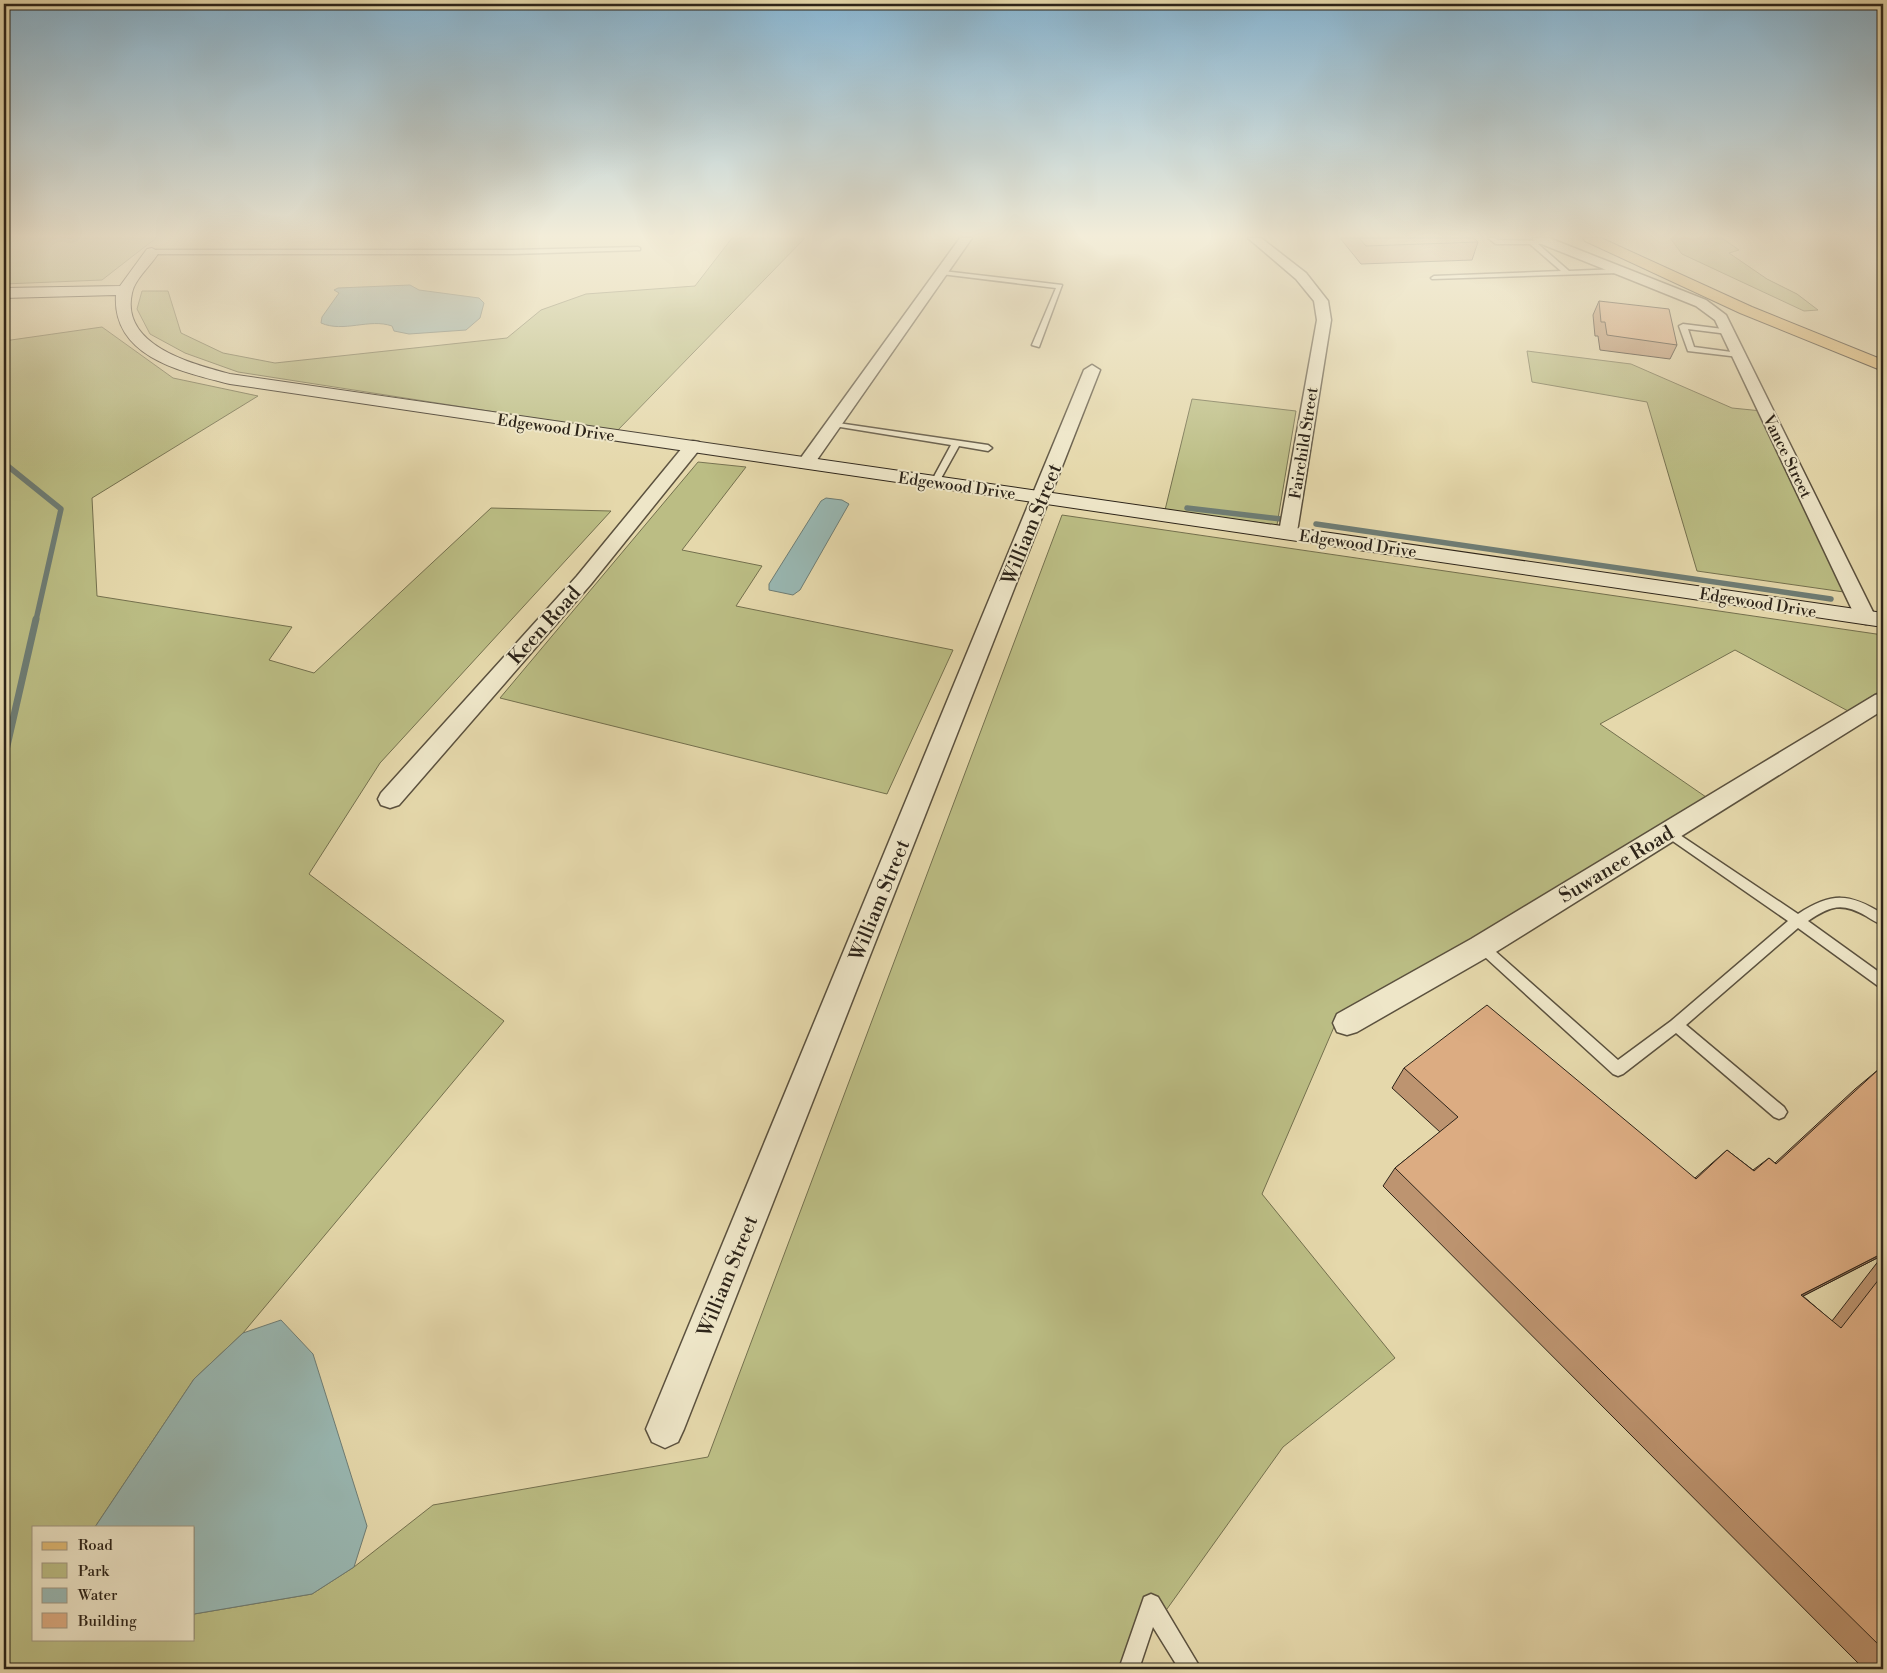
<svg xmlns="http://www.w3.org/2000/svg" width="1887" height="1673" viewBox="0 0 1887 1673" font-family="'Libre Bodoni',serif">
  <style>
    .green { fill: #bbbd84; stroke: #74704e }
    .water { fill: #99b8b3; stroke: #6e7d75 }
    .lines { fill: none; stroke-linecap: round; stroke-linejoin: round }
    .stream-far1 { stroke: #6e7d75; stroke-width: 5.5 }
    .stream { stroke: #6e7d75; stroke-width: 7 }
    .lane-casing { stroke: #5b513e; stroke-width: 3 }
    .street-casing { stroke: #5b513e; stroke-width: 3 }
    .secondary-casing { stroke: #2d2419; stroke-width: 2 }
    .primary-casing { stroke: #2d2419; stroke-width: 2 }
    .lane { fill: #eee6c8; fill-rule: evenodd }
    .street { fill: #eee6c8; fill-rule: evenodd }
    .secondary { fill: #eee6c8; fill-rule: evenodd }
    .primary { fill: #e2bc76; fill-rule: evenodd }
    .wall { fill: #bd9470; stroke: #2d2419 }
    .shaded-wall { fill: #9a785b; stroke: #2d2419 }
    .building { fill: #dcac82; stroke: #2d2419 }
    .labels { text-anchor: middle; stroke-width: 4; stroke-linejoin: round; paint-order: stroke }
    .far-street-label { font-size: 16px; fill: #2d2419; stroke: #eee6c8 }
    .street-label { font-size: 20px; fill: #2d2419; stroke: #eee6c8 }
  </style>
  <rect width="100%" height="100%" fill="#e5d8ab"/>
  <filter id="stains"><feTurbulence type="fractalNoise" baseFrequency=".004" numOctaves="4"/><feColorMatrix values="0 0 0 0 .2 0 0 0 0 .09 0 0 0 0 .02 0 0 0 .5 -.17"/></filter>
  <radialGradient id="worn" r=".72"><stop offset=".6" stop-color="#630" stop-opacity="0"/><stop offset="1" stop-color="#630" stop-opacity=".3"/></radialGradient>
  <!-- green -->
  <g class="green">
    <polygon points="4,238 156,238 102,280 4,284"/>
    <polygon points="732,238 805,238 617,431 238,372 185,353 150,334 137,309 142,291 168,291 181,333 223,353 275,363 507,338 541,310 586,294 695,286"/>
    <polygon points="1670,238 1722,238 1739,250 1729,253 1767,279 1797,294 1818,310 1804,311 1682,254"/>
    <polygon points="102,327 173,378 258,396 92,498 97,596 292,627 269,660 314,673 491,508 611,511 380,763 309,874 504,1021 243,1333 194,1379 95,1527 34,1527 34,1639 194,1639 194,1614 312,1594 354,1567 433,1505 708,1457 1062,515 1883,635 1883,689 1848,711 1735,650 1600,724 1706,797 1337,1020 1262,1194 1395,1358 1283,1447 1124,1669 4,1669 4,341"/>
    <polygon points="1527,351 1631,364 1732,408 1762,411 1844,592 1697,571 1647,402 1532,382"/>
    <polygon points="1192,399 1296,411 1277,525 1165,510"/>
    <polygon points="698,462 746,467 682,550 762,566 736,606 953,650 887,794 500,698"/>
  </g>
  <!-- water -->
  <g class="water">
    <path d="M410 285 419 290 479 298 484 303 480 318 466 330 409 334 394 331 392 326C369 318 344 333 321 323L322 317 339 293 334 290 338 288Z"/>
    <polygon points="826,498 842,500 849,504 800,590 793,595 769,590 769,584 821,501"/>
    <polygon points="281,1320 313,1354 367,1526 354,1567 312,1594 194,1614 194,1527 95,1527 194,1379 243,1333"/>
  </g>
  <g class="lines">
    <!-- stream-far1 -->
    <g class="stream-far1">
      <polyline points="4,463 61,509 36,620"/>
      <polyline points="1187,508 1281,519"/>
      <polyline points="1316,524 1831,599"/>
    </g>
    <!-- stream -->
    <polyline class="stream" points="4,759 36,619"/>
    <!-- lane casing -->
    <g class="lane-casing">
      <g id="lane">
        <polygon points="1488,238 1494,238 1498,240 1549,241 1549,243 1538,244 1569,271 1619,269 1622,271 1619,273 1432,279 1431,278 1434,276 1561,271 1530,244 1496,244"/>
        <polygon points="638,247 640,248 640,250 513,254 152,254 149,252 152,250 513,250"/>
        <polygon points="943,271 1062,285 1039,347 1032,345 1056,288 941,274 940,273"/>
        <polygon points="1683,324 1731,330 1731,334 1728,334 1688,329 1694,347 1739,353 1743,355 1739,357 1688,351 1679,326"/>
        <polygon points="831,422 988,445 992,448 988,451 959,446 939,482 935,485 931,482 951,445 834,426 831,426"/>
        <path d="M1668 827 1798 914C1832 892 1849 893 1883 914V925C1877 923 1871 919 1866 916 1841 902 1831 906 1808 921L1883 975V988L1878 986 1798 928 1686 1025 1784 1107 1787 1112 1784 1117 1779 1119 1774 1117 1676 1033 1623 1074 1618 1076 1613 1074 1474 947 1476 943 1481 941 1486 943 1618 1060 1671 1021 1788 921 1664 835 1662 832Z"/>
        <polygon points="1151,1594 1158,1597 1201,1669 1179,1669 1153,1627 1139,1669 1119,1669 1144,1597"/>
      </g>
    </g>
    <!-- street casing -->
    <g class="street-casing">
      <g id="street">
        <polygon points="960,238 972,238 812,467 800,467 797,463 800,459"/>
        <polygon points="1248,238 1261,238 1306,273 1328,301 1331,320 1297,532 1295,536 1281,536 1279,532 1317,320 1314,301 1296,279"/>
        <polygon points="1533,238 1549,238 1706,300 1726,315 1876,618 1873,622 1866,624 1859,622 1856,618 1715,320 1696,306 1534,241"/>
        <polygon points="1092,365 1100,370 684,1429 678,1442 665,1448 652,1442 646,1429 1084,370"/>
        <polygon points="693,441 699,442 702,446 699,450 591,584 399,805 390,808 381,805 378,799 381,793 577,576 687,442"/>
        <polygon points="1883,693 1883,710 1491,955 1357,1032 1347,1035 1337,1032 1333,1023 1337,1014 1471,939 1875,695"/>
      </g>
    </g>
    <!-- secondary casing -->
    <g class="secondary-casing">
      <path id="secondary" d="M152 248 159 252C152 265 135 278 132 293 120 346 193 364 230 374L1883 613V627L230 384C182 372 112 357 116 295L4 298V288L120 286 147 249Z"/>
    </g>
    <!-- primary casing -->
    <g class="primary-casing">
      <polygon id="primary" points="1583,238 1601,238 1752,307 1883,360 1883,371 1740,313 1585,241"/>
    </g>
    <!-- lane -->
    <use href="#lane" class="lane"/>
    <!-- street -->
    <use href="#street" class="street"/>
    <!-- secondary -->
    <use href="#secondary" class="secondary"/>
    <!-- primary -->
    <use href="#primary" class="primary"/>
  </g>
  <!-- wall -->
  <g class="wall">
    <polygon points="1340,238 1474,238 1478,242 1472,260 1361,264"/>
    <polygon points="1599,301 1677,345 1670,359 1600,350 1598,336 1595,336 1593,315"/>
    <polygon points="1404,1068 1695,1178 1727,1150 1753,1170 1769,1158 1775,1163 1855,1089 1879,1069 1883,1072 1883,1255 1803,1296 1832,1321 1883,1255 1883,1669 1864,1669 1383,1186 1395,1168 1440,1132 1392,1088"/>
  </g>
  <!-- shaded-wall -->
  <polygon class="shaded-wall" points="1883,1253 1883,1255 1776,1310 1801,1295"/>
  <!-- building -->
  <g class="building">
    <polygon points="1359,238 1474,238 1478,242 1366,246"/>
    <polygon points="1599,301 1669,309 1677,345 1607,335 1605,322 1601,322"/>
    <polygon points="1487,1005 1696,1179 1727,1150 1754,1171 1769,1158 1776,1164 1879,1069 1883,1072 1883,1253 1801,1295 1841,1328 1883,1274 1883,1649 1395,1168 1458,1117 1404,1068"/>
  </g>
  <!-- sky -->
  <linearGradient id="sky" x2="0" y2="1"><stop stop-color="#88b6d3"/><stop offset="0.5" stop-color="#f3edd9"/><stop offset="1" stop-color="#f3edd9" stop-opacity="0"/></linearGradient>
  <rect width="1887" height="472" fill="url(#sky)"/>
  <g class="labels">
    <!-- far-street labels -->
    <g class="far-street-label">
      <text transform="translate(556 427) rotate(8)" y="6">Edgewood Drive</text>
      <text transform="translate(1303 443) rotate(-81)" y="6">Fairchild Street</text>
      <text transform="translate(1788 456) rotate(64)" y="6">Vance Street</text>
      <text transform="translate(957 485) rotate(8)" y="6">Edgewood Drive</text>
      <text transform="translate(1358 543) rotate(8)" y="6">Edgewood Drive</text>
      <text transform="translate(1758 602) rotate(9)" y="6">Edgewood Drive</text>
    </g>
    <!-- street labels -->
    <g class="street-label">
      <text transform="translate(1031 524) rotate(-68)" y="7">William Street</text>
      <text transform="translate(544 625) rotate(-48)" y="7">Keen Road</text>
      <text transform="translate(1616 864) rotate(-31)" y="7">Suwanee Road</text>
      <text transform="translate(879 900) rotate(-68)" y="7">William Street</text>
      <text transform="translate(727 1276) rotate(-68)" y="7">William Street</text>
    </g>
  </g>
  <!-- margin -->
  <rect width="1887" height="1673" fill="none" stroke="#e5d8ab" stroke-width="20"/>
  <rect x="5" y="5" width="1877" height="1663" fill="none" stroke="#2d2419" stroke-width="2.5"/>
  <rect x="10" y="10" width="1867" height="1653" fill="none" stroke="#2d2419"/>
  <!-- legend -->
  <rect x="32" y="1526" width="162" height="115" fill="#eee6c8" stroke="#a19882"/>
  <rect x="42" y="1542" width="25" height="8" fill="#e2bc76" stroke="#a19882"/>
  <text x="78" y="1550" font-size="15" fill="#2d2419">Road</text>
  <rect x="42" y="1563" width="25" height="15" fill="#bbbd84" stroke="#a19882"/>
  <text x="78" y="1576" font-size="15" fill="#2d2419">Park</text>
  <rect x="42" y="1588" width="25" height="15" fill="#99b8b3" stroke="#a19882"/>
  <text x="78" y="1600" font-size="15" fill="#2d2419">Water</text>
  <rect x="42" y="1613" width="25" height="15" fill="#dcac82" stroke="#a19882"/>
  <text x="78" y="1626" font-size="15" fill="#2d2419">Building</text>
  <rect width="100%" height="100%" filter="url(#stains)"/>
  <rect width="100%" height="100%" fill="url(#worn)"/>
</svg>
